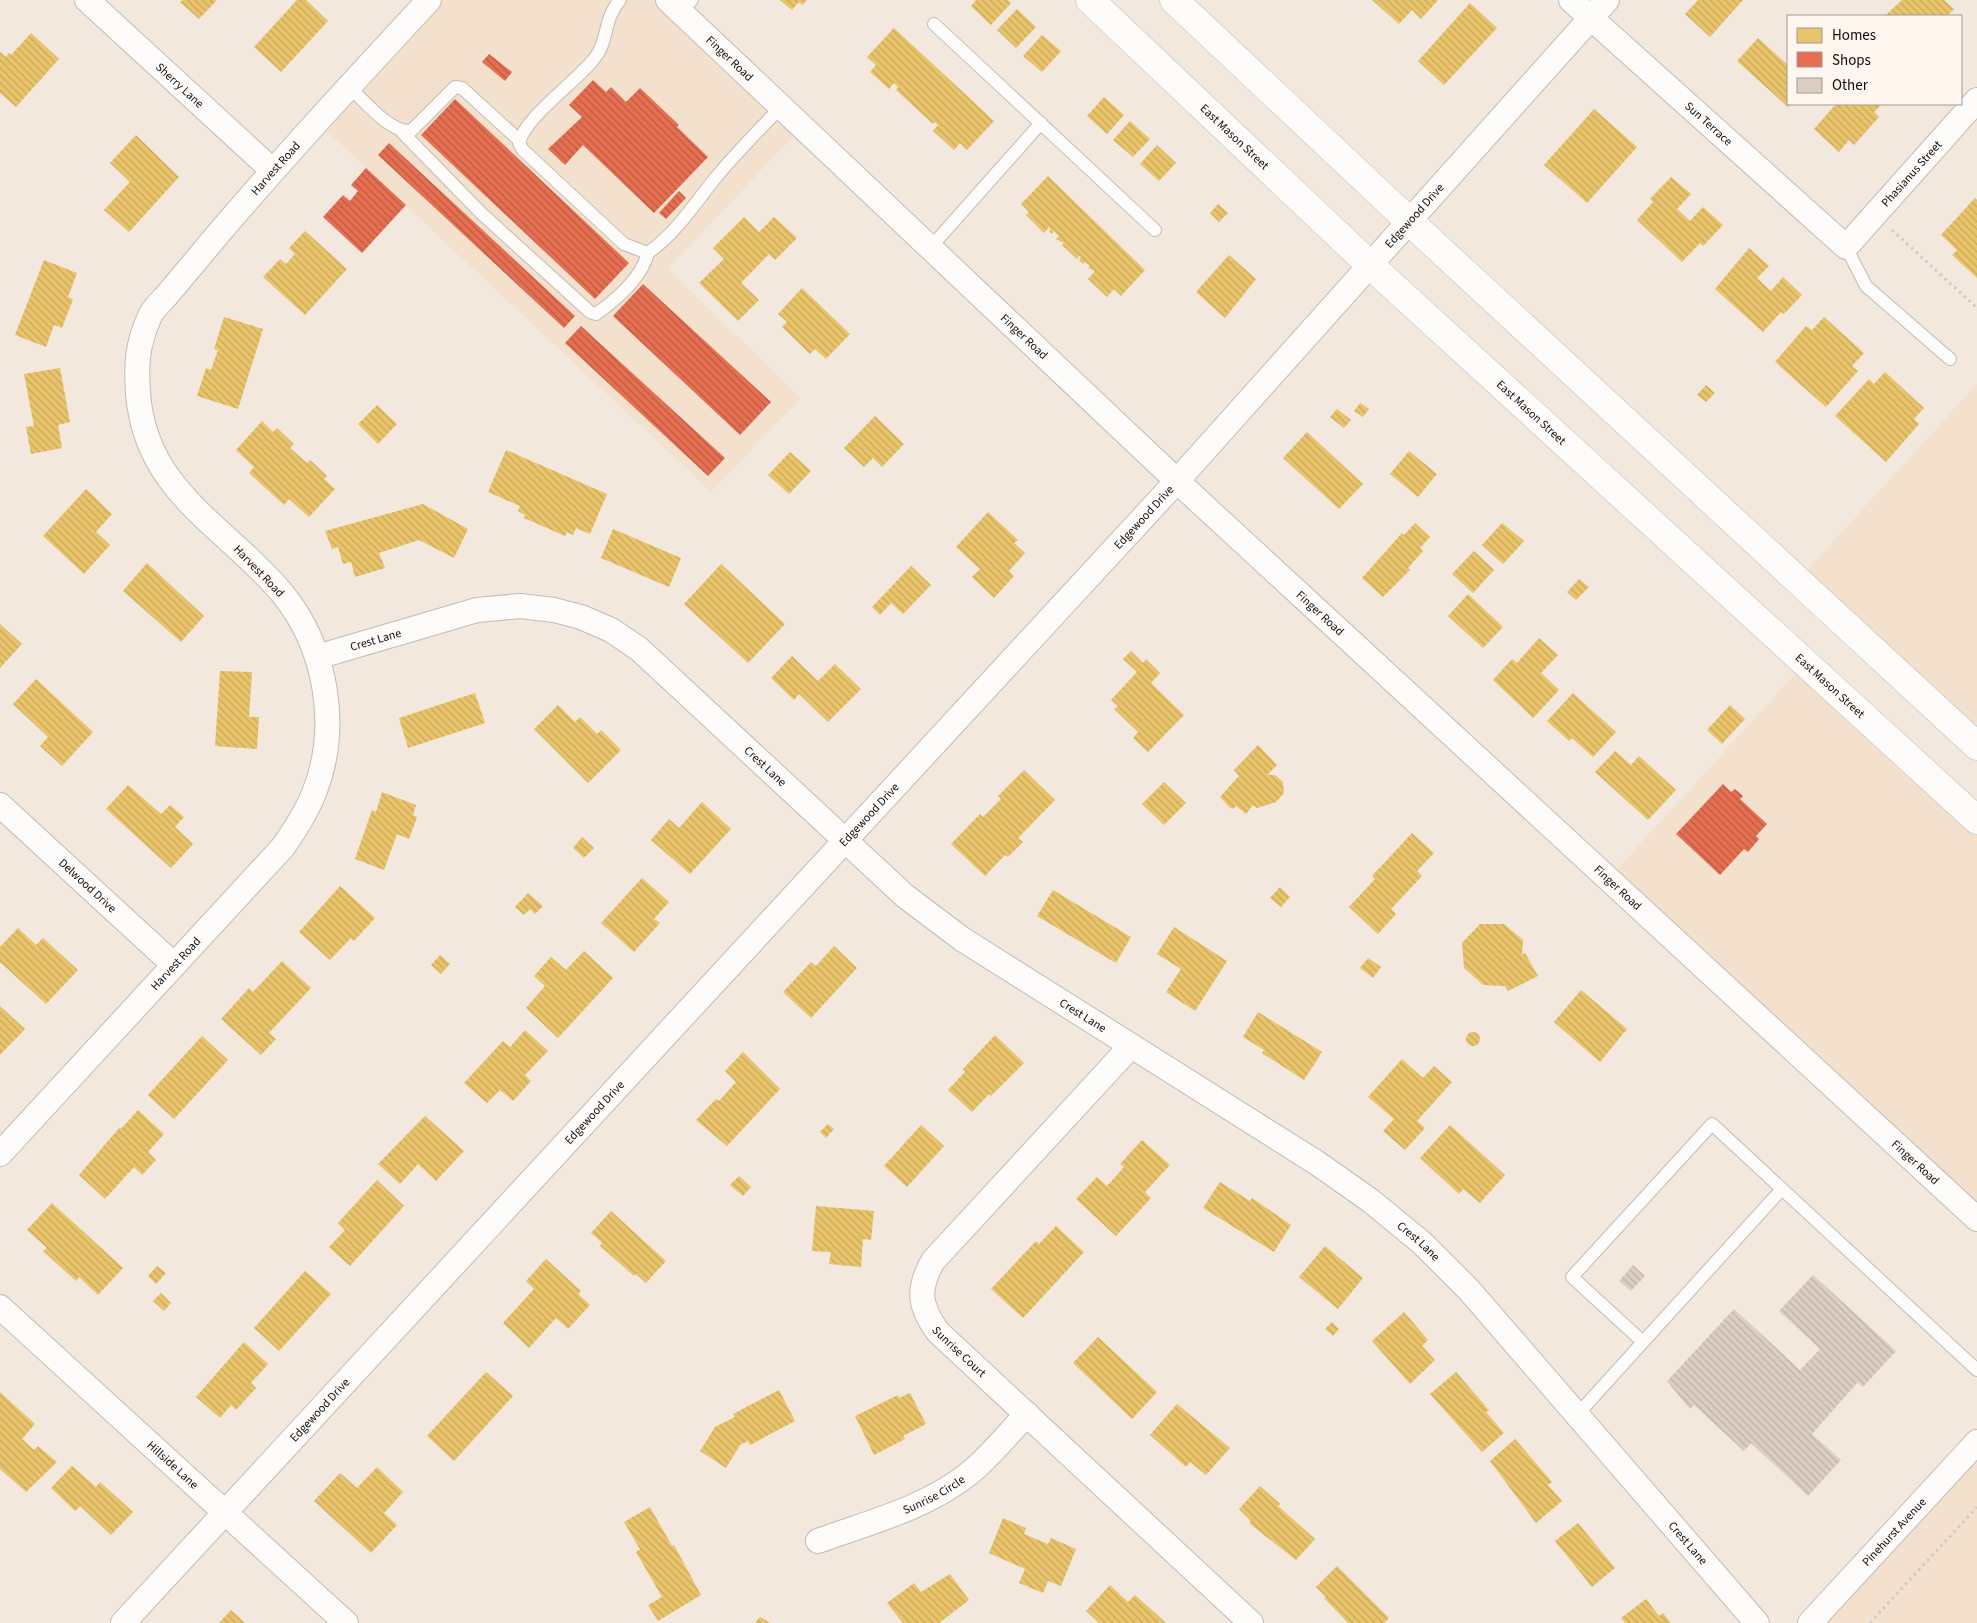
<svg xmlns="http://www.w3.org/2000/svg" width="1977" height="1623" viewBox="0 0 1977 1623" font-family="'Source Sans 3',sans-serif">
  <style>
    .built { fill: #f3e1ce }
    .homes { fill: url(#homes-back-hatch) }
    .shops { fill: url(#shops-back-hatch) }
    .building { fill: url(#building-back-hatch) }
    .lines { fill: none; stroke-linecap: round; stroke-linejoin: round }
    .service-casing { stroke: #c3bbb3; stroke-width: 14 }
    .minor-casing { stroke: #c3bbb3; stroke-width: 26 }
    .secondary-casing { stroke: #c3bbb3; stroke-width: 29 }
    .path { stroke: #cecac7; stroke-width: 3; stroke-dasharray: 2.5 4; stroke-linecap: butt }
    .service { stroke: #fdfcfa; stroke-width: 12 }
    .minor { stroke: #fdfcfa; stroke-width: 24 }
    .secondary { stroke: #fdfcfa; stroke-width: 28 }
    .labels { text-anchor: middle; stroke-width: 5; stroke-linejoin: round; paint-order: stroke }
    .street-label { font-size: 12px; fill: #110b05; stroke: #fff7ef }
  </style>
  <defs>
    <pattern id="homes-back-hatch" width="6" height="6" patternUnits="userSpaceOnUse" patternTransform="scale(1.25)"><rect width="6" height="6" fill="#e9c46a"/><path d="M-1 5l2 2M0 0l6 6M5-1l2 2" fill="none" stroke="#c7a75a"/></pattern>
    <pattern id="shops-back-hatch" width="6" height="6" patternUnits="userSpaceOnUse" patternTransform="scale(1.25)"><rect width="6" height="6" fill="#e76f51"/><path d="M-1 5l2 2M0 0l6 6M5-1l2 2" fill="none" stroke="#ba5941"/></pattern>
    <pattern id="building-back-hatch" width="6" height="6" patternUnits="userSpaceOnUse" patternTransform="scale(1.25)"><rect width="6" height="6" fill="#ddcec4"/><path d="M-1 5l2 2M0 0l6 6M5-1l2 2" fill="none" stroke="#bdb0a7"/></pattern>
  </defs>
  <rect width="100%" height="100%" fill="#f2e8dd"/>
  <!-- built -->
  <g class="built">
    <polygon points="429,0 668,0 802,127 668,269 801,398 711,492 317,122"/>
    <polygon points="1977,384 1977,746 1798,580"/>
    <polygon points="1805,663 1977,820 1977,1219 1608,879"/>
    <polygon points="1977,1442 1977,1623 1810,1623"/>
  </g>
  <!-- homes -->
  <g class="homes">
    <polygon points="183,0 217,0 199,19 180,2"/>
    <polygon points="297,0 306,0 328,21 281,72 254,47"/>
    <polygon points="780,0 807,0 802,5 799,2 792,10"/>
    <polygon points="976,0 1008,0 1011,3 991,25 971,6"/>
    <polygon points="1372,0 1438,0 1421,19 1412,10 1399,24"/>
    <polygon points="1698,0 1743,0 1710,37 1685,14"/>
    <polygon points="1902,0 1944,0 1954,9 1947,16 1885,16"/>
    <polygon points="1470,3 1497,28 1444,85 1418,61"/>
    <polygon points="1017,9 1036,27 1016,48 997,30"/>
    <polygon points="894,28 994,121 967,150 960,143 954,150 933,131 938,125 934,122 933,124 896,90 898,87 894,83 889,89 870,72 876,65 867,57"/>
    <polygon points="31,33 59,59 16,107 0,93 0,52 6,57 9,53 11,55"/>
    <polygon points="1042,35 1061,51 1042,72 1023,56"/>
    <polygon points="1758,38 1788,65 1788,104 1790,104 1788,107 1737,61"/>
    <polygon points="1104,97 1124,115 1107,134 1087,116"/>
    <polygon points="1836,104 1882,104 1874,112 1879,117 1854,145 1849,140 1839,152 1814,129"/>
    <polygon points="1594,109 1637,147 1587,203 1544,165"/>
    <polygon points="1130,121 1150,139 1133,157 1113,140"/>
    <polygon points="136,135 179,177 129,232 104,210 130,182 110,163"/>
    <polygon points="1157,145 1176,163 1159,181 1140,164"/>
    <polygon points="1048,176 1145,270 1121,296 1114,289 1107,297 1088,279 1095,271 1088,268 1090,266 1085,262 1083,264 1079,260 1081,257 1079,256 1077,259 1062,245 1064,243 1056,239 1059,236 1054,231 1052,234 1049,231 1051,229 1049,227 1044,233 1026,215 1029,212 1021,204"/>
    <polygon points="1671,177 1691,194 1677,209 1690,221 1703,207 1723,225 1703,246 1700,243 1682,262 1637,220 1653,202 1650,199"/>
    <polygon points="1975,198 1977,200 1977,278 1952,255 1957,250 1941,235"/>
    <polygon points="1218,204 1228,213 1219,222 1210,213"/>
    <polygon points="744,217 759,232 774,217 797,238 775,260 769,254 741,283 759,300 738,321 699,283 724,259 713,248"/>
    <polygon points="305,231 347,269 305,315 263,277 280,259 286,264 295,254 289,248"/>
    <polygon points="1749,248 1769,266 1757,278 1771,291 1783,277 1802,295 1784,314 1781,312 1763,332 1715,289"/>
    <polygon points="1229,255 1256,279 1225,318 1196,292"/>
    <polygon points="44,260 77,273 68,297 73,299 62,328 54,325 46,347 15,335"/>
    <polygon points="802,288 850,334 826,359 815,349 810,354 782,327 787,322 778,314"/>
    <polygon points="224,317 263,329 238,409 197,396 206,368 211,370 218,350 214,349"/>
    <polygon points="1824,317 1864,353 1852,366 1858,371 1826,407 1775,362 1806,326 1812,330"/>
    <polygon points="60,368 70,422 58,425 62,448 31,454 26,427 34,426 24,374"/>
    <polygon points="1885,372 1924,408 1914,419 1919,424 1886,462 1835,416 1869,379 1874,384"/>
    <polygon points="1706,385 1715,393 1706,402 1697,395"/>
    <polygon points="1360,403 1369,409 1363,417 1354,411"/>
    <polygon points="377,405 397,424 378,444 358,424"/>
    <polygon points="1337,409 1351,420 1344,428 1330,417"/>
    <polygon points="875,416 904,444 882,467 873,458 864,467 844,448"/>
    <polygon points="262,421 273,432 277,428 294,444 290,448 307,463 310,460 327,476 324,479 335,489 309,517 289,499 284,505 249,473 254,467 236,450"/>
    <polygon points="1307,432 1363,484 1339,509 1283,458"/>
    <polygon points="506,450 607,494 590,534 576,528 573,535 567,532 565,536 524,518 525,515 518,511 520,506 488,492"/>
    <polygon points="1409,451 1437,474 1418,497 1390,474"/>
    <polygon points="790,452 811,471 789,494 768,475"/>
    <polygon points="86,489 112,514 96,532 110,545 84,574 43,536"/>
    <polygon points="423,504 468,529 454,558 419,540 379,553 385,568 355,577 351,562 343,564 338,547 332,549 325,531"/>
    <polygon points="988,512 1018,540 1014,543 1025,553 1009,571 1014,576 994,598 972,577 980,569 956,547"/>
    <polygon points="1415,523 1430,537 1420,548 1423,551 1408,568 1410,570 1383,597 1362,578 1402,533 1404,535"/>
    <polygon points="1502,523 1524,541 1503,564 1482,545"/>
    <polygon points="613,529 681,558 669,587 601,558"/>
    <polygon points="1474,551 1494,570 1473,593 1452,574"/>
    <polygon points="147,563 204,616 181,642 123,591"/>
    <polygon points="721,564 785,624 748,663 684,604"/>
    <polygon points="911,566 931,585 903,614 891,603 880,615 872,607"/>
    <polygon points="1579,579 1589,587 1576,600 1567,592"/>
    <polygon points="1468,594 1503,627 1483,648 1448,616"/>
    <polygon points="0,624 22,644 0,668"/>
    <polygon points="1539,638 1558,655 1541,673 1559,690 1533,718 1493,680 1512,659 1517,663"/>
    <polygon points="1131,651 1143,663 1146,659 1160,673 1151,683 1184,715 1148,752 1133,738 1138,732 1114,709 1118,706 1111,700 1137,672 1123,659"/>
    <polygon points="792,656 818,681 835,664 861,689 828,722 799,694 794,700 771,678"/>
    <polygon points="220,671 252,672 249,717 259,717 257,749 215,746"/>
    <polygon points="36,679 93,732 62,766 40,746 48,737 13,704"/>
    <polygon points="475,693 485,723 408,748 399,718"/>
    <polygon points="1573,693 1616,732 1593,757 1572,738 1569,741 1547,721"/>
    <polygon points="558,705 575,722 580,717 597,734 601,730 621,750 588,783 534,729"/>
    <polygon points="1730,705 1745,719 1722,744 1707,730"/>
    <polygon points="1258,745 1277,765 1267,775 1275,775 1283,782 1284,793 1276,802 1257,808 1253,805 1246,814 1236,806 1233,809 1230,808 1220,797 1239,776 1234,770"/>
    <polygon points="1615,751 1631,765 1639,756 1676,790 1648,820 1595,772"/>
    <polygon points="1024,770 1055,800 1018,838 1023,842 1008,857 1005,855 985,876 951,844 980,814 983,817 1001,799 998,796"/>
    <polygon points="1164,782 1186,803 1164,825 1142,804"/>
    <polygon points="128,785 161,814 170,805 184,817 175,827 193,844 171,868 106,809"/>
    <polygon points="382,792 416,805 413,815 417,817 409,839 397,834 384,870 355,859 372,810 376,812"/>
    <polygon points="702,802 731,829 690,874 651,840 669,819 679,828"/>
    <polygon points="1412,833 1434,853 1417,871 1422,876 1391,909 1396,914 1378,934 1349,907 1375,879 1372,876"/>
    <polygon points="582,837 594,848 584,858 573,848"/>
    <polygon points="642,878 669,902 654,919 660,923 634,952 601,923"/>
    <polygon points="340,886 375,918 354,941 351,938 330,960 299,932"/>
    <polygon points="1280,887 1290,897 1281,907 1270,898"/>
    <polygon points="1053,890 1131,937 1116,963 1037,916"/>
    <polygon points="528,893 543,906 535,914 530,909 524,915 515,907"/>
    <polygon points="1480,924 1504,924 1523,940 1522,955 1525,953 1538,976 1508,991 1505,986 1483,985 1464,968 1462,943"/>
    <polygon points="1174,927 1227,961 1195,1011 1166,992 1181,969 1157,954"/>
    <polygon points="18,928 36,945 43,938 78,970 46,1004 0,962 0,947"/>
    <polygon points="834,946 857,968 811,1018 783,992 811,962 816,966"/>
    <polygon points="584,951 613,978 558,1038 526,1008 545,986 534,976 551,957 566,970"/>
    <polygon points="440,955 450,964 441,974 431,965"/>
    <polygon points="1368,958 1381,967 1373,978 1360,968"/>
    <polygon points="282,961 311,988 269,1033 276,1039 261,1055 221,1019 249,988 253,992"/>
    <polygon points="1581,990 1627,1029 1600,1062 1554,1022"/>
    <polygon points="0,1006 25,1029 0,1055"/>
    <polygon points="1258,1012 1322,1052 1304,1080 1262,1053 1264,1050 1243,1037"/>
    <polygon points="525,1030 548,1051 525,1075 531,1081 513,1101 500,1090 487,1103 464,1083 503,1041 510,1047"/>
    <circle cx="1473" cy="1039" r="7"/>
    <polygon points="995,1035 1024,1063 991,1096 989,1094 972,1112 948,1090 965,1072 963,1069"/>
    <polygon points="202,1036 228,1060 174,1119 148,1095"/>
    <polygon points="743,1052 780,1089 727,1146 696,1120 716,1099 719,1101 736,1082 725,1071"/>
    <polygon points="1402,1059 1423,1078 1434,1066 1452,1082 1417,1121 1425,1128 1405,1150 1383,1131 1394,1119 1368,1097"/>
    <polygon points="138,1110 164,1134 148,1152 156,1160 142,1175 134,1167 105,1199 79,1175 120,1127 121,1129"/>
    <polygon points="425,1116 464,1151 436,1181 418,1164 400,1184 378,1164"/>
    <polygon points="828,1124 834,1129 826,1138 820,1132"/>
    <polygon points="921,1125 944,1146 907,1187 884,1166"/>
    <polygon points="1450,1125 1505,1175 1480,1203 1463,1189 1459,1194 1420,1158"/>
    <polygon points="1142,1140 1170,1165 1145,1192 1151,1198 1116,1236 1076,1199 1097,1177 1107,1186 1124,1167 1120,1164"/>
    <polygon points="739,1176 751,1187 743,1196 730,1185"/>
    <polygon points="377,1180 404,1206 350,1266 329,1247 345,1230 338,1223"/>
    <polygon points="1220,1182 1250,1201 1252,1198 1291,1225 1274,1252 1203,1208"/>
    <polygon points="52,1203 123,1268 98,1295 79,1277 76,1281 43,1251 47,1248 27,1230"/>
    <polygon points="816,1206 874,1211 871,1240 863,1239 861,1267 829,1264 831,1252 812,1251"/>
    <polygon points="611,1211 666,1261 646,1283 636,1274 634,1276 600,1246 602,1243 591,1233"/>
    <polygon points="1056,1226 1084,1252 1023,1318 991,1289 1036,1241 1039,1244"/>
    <polygon points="1325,1246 1363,1278 1338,1309 1299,1277"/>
    <polygon points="546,1259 581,1291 578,1294 590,1305 568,1329 556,1318 529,1348 503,1323 534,1289 526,1281"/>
    <polygon points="157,1266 166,1273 156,1284 148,1276"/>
    <polygon points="305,1271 331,1294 279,1351 254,1328"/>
    <polygon points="161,1293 171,1303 164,1311 153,1301"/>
    <polygon points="1404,1312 1428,1340 1422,1346 1435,1360 1410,1384 1372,1341"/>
    <polygon points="1332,1322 1339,1329 1333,1336 1325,1329"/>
    <polygon points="1098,1337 1157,1392 1132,1419 1073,1363"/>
    <polygon points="244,1342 268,1364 251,1383 256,1388 236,1410 231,1405 220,1418 196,1397"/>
    <polygon points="486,1372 513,1396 454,1461 427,1436"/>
    <polygon points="1456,1372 1489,1410 1486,1412 1504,1433 1482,1452 1430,1394"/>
    <polygon points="779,1390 795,1421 750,1445 748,1441 740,1445 726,1468 700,1451 715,1427 735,1417 733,1414"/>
    <polygon points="0,1392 35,1424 22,1439 34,1450 38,1446 57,1462 26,1492 0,1469"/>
    <polygon points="910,1393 926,1424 903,1436 905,1439 874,1455 855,1416 898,1395 899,1398"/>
    <polygon points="1177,1404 1230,1448 1206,1475 1190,1462 1186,1467 1150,1435"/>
    <polygon points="1515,1439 1552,1482 1548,1485 1562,1501 1536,1523 1490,1461"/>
    <polygon points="72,1466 96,1487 100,1482 133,1512 111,1535 80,1506 75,1511 51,1488"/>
    <polygon points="377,1467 403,1492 384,1513 397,1525 371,1553 314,1501 340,1473 357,1488"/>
    <polygon points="1260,1486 1280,1504 1278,1506 1315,1539 1296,1560 1254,1527 1249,1523 1251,1521 1239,1509"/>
    <polygon points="650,1507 672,1546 674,1545 701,1595 658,1621 648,1605 662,1597 636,1552 640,1549 624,1522"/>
    <polygon points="1003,1518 1026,1528 1024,1534 1048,1544 1051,1538 1076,1549 1061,1586 1048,1581 1043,1593 1019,1583 1025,1569 989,1553"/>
    <polygon points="1578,1523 1615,1568 1592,1587 1555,1541"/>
    <polygon points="1337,1566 1389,1618 1384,1623 1348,1623 1324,1598 1326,1597 1316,1587"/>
    <polygon points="950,1574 969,1600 939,1623 903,1623 887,1603 914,1583 921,1592"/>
    <polygon points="1110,1585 1128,1602 1135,1595 1166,1623 1099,1623 1086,1611"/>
    <polygon points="1646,1599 1659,1616 1663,1613 1671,1623 1625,1623 1621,1618"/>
    <polygon points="231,1610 245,1623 219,1623"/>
    <polygon points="760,1617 770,1623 755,1623"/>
  </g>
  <!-- shops -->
  <g class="shops">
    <polygon points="489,54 512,72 505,81 482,62"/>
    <polygon points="593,80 606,92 611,87 626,102 640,88 679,125 677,127 708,157 654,213 583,145 565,165 548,149 582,117 569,105"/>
    <polygon points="455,99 629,263 595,299 421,135"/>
    <polygon points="389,143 575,316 564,328 378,155"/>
    <polygon points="366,168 406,205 362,253 323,217 343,195 350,201 358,191 351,185"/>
    <polygon points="679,191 686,198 666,219 659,213"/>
    <polygon points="643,284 771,402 740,435 613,316"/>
    <polygon points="581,326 725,458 708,476 565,343"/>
    <polygon points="1723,784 1731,792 1735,789 1743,796 1740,799 1767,824 1756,836 1759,839 1748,852 1744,849 1720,875 1676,834"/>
  </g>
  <!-- building -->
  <g class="building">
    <polygon points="1633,1265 1645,1276 1631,1291 1619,1281"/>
    <polygon points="1813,1275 1896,1351 1863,1387 1858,1382 1812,1434 1841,1460 1808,1496 1751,1443 1744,1451 1694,1405 1690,1409 1667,1381 1734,1309 1800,1370 1820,1349 1779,1311"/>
  </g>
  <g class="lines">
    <!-- service casing -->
    <g class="service-casing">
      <g id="service">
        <path d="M620 0C603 19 609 41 594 59 576 82 525 117 519 143L523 150 624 244 648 253C675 234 693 206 713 181 734 155 758 131 781 107"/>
        <polyline points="681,12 692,0"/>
        <polyline points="934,24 1155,230"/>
        <path d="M349 87C365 101 390 133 411 131L455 87 462 88 520 141"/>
        <path d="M402 132 481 213 590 312 596 314C617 299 642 277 648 253"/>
        <polyline points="1846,247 1866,286 1950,359"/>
        <polyline points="930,248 1041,123"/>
        <polyline points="1643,1342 1782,1189"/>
        <polyline points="1577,1415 1643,1342 1572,1277 1712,1124 1977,1370"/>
      </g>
    </g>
    <!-- minor casing -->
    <g class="minor-casing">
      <g id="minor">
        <path id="s1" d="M87 0 272 170"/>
        <path id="s2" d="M668 0 1177 481 1977 1219"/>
        <path id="s3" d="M1571 0 1846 247 1977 100"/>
        <path id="s4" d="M317 657 477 610 520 606 554 610 581 617 611 630 639 649 905 896 962 939 1317 1163 1371 1201 1422 1243 1469 1290 1757 1623"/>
        <path id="s5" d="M0 805 174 965"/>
        <path id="s6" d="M1131 1046 933 1261C917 1289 919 1306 938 1332L1251 1623"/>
        <path id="s7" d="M0 1154 283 847C295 830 306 813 314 793 340 728 327 648 282 593 226 526 145 492 138 393 136 364 137 346 149 318 152 309 162 301 168 294 181 278 195 262 208 246 279 162 354 81 429 0"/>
        <path id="s8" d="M0 1307 346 1623"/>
        <path id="s9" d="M818 1541C870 1522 927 1508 971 1472 991 1455 1008 1434 1027 1414"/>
        <path id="s10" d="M123 1623 1177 481 1607 0"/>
        <path id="s11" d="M1810 1623 1977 1442"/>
      </g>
    </g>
    <!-- secondary casing -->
    <g class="secondary-casing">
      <g id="secondary">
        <path id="s12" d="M1090 0 1370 265 1977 820"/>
        <polyline points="1174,0 1409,221 1977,746"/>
      </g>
    </g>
    <!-- path -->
    <g class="path">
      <polyline points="1892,230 1977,308"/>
      <polyline points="1870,1623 1977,1507"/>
    </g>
    <!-- service -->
    <use href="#service" class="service"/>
    <!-- minor -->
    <use href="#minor" class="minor"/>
    <!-- secondary -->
    <use href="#secondary" class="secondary"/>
  </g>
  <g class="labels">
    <!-- street labels -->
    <g class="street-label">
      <text dy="4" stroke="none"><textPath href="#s2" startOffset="85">Finger Road</textPath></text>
      <text dy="4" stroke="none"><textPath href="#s1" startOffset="126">Sherry Lane</textPath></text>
      <text dy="4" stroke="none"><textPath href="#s3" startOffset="185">Sun Terrace</textPath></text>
      <text dy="4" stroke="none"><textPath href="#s12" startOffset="199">East Mason Street</textPath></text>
      <text dy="4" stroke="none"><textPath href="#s7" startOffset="1218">Harvest Road</textPath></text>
      <text dy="4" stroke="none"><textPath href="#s3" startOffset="468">Phasianus Street</textPath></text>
      <text dy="4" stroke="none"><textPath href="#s10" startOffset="1910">Edgewood Drive</textPath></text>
      <text dy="4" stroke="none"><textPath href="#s2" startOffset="490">Finger Road</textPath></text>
      <text dy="4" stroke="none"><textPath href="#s12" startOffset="604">East Mason Street</textPath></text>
      <text dy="4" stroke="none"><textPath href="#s10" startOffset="1505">Edgewood Drive</textPath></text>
      <text transform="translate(259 571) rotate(46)" y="4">Harvest Road</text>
      <text dy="4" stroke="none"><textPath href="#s2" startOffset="895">Finger Road</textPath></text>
      <text dy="4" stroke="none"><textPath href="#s4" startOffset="61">Crest Lane</textPath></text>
      <text dy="4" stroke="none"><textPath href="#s12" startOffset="1009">East Mason Street</textPath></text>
      <text dy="4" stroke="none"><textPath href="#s4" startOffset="511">Crest Lane</textPath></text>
      <text dy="4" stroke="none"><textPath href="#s10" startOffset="1100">Edgewood Drive</textPath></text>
      <text dy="4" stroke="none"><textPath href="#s5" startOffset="119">Delwood Drive</textPath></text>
      <text dy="4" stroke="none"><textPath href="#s2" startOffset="1300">Finger Road</textPath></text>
      <text dy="4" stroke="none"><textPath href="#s7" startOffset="259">Harvest Road</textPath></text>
      <text dy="4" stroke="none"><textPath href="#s4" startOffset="916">Crest Lane</textPath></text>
      <text dy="4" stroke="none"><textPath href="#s10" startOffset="695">Edgewood Drive</textPath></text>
      <text dy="4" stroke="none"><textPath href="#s2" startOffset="1705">Finger Road</textPath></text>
      <text dy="4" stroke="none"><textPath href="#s4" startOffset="1321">Crest Lane</textPath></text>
      <text dy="4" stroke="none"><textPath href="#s6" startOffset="398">Sunrise Court</textPath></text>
      <text dy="4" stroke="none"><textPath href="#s10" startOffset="290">Edgewood Drive</textPath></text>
      <text dy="4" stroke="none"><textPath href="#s8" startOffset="234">Hillside Lane</textPath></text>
      <text dy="4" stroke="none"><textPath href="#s9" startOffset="125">Sunrise Circle</textPath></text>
      <text dy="4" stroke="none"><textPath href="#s11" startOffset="124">Pinehurst Avenue</textPath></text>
      <text dy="4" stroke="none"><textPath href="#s4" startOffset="1726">Crest Lane</textPath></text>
    </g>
  </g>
  <!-- legend -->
  <rect x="1787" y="15" width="175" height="90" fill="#fff7ef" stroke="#a09991"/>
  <rect x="1797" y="28" width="25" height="15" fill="#e9c46a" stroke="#a09991"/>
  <text x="1832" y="40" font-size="15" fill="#110b05">Homes</text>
  <rect x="1797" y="52" width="25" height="15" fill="#e76f51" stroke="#a09991"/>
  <text x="1832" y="65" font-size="15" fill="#110b05">Shops</text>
  <rect x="1797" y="78" width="25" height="15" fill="#ddcec4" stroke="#a09991"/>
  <text x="1832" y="90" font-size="15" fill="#110b05">Other</text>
</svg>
